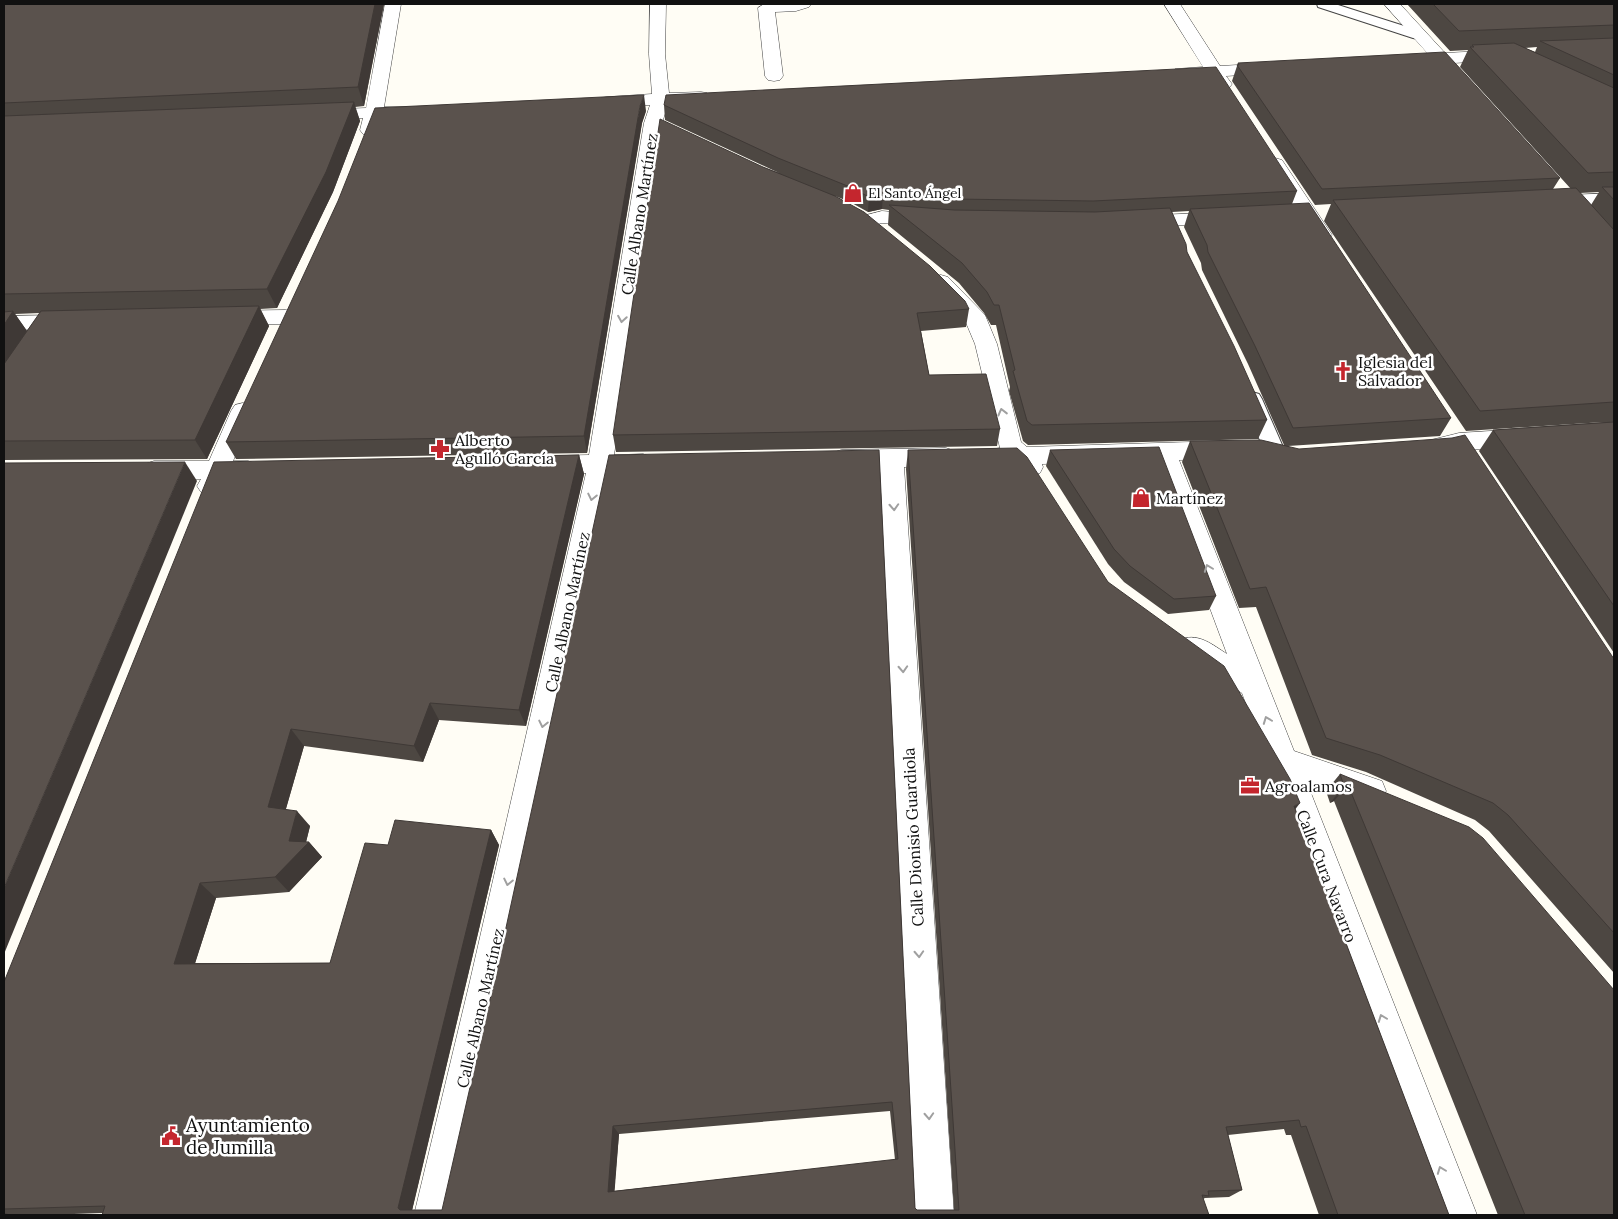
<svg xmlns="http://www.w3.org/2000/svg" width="1618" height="1219" viewBox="0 0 1618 1219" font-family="Lora,serif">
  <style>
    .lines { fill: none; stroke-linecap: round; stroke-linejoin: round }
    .lane-casing { stroke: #444; stroke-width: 2 }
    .street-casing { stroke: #444; stroke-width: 1 }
    .lane { fill: #fff; fill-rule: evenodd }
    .street { fill: #fff; fill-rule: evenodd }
    .wall { fill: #4d4742; fill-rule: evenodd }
    .shaded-wall { fill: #3f3936 }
    .building { fill: #5a524d; stroke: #3f3936; fill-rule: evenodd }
    .oneway { stroke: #a0a0a0 }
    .labels { text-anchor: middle; stroke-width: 5; stroke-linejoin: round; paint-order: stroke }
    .far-poi-label { font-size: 14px; fill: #111; stroke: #fff; text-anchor: start }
    .street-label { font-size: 16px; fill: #111; stroke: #fff }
    .poi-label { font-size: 16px; fill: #111; stroke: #fff; text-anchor: start }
    .near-poi-label { font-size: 19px; fill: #111; stroke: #fff; text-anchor: start }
  </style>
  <rect width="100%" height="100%" fill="#fffdf5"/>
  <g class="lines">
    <!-- lane casing -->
    <g class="lane-casing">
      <g id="lane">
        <polygon points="1317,4 1335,4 1423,32 1425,35 1418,39 1413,38 1318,7"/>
        <polygon points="1252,392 1259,394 1262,399 1286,454 1283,459 1276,461 1269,459 1266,454 1242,399 1245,394"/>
      </g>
    </g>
    <!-- street casing -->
    <g class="street-casing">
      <g id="street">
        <polygon points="385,4 401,4 384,107 415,107 418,111 415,115 382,118 375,134 369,135 363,134 360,130 363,118 320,120 314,119 311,115 314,111 320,110 366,108"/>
        <polygon points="650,4 666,4 665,54 669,93 701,92 707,93 710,97 707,101 668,104 662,123 614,455 643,454 652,457 655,463 652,469 643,472 611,473 504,981 453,1215 414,1215 470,981 586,473 544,474 535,471 532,465 535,459 544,456 589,455 644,123 650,105 607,107 601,106 598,102 601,98 607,97 652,94 649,54"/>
        <polygon points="764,4 811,4 809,7 796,11 775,12 783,76 780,80 774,81 768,80 765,76 758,8"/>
        <polygon points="1164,4 1180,4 1220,66 1273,63 1279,64 1282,68 1279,72 1273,73 1226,76 1232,84 1229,88 1223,89 1217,88 1210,77 1181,78 1175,77 1172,73 1175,69 1203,67"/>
        <path d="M1384 4H1400L1445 53 1503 50 1509 51 1511 55 1509 59 1503 60 1454 63 1458 68 1455 72C1445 74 1442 71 1436 64H1408L1406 60 1408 56 1428 54Z"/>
        <polygon points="1275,158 1282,160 1332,235 1329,239 1322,241 1315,239 1312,235 1266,164 1268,160"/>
        <polygon points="1614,193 1614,205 1551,208 1544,206 1541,202 1544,198 1551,196"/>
        <polygon points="882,211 926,215 933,217 936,221 933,225 926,227 882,223 866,227 859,225 856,221 859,217"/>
        <polygon points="1223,212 1230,214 1233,218 1230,222 1139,228 1132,226 1129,222 1132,218 1139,216"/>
        <path d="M941 275 948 277 985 315 997 344 1021 442 1027 447 1223 441 1232 444 1235 450 1232 456 1223 459 1179 460 1294 751 1382 781 1386 791 1382 801 1371 805 1307 783 1477 1215H1439L1242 693 1182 655 1178 647 1182 639C1199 633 1213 645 1227 654L1155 461 1042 464 1043 467 1040 473C1028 477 1023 474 1014 465L989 466 980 463 977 457 980 451 1000 448 975 344 964 318 930 282 934 277Z"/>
        <polygon points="286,310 294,312 297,317 294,322 286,324 228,325 220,323 217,318 220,313 228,311"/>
        <polygon points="70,315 78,317 81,322 78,327 70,329 4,330 4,316"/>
        <polygon points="243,403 251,405 255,411 233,461 248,461 257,464 260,470 257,476 248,479 226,479 219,492 210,495 201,492 197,486 201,479 154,479 145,476 142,470 145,464 154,461 209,461 231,411 235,405"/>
        <polygon points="1523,429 1532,431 1535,437 1532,443 1523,445 1459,451 1432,457 1423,454 1420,448 1423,442 1459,433"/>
        <polygon points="946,448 955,451 958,457 955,463 946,466 904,467 954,1215 915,1215 879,467 841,468 832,465 829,459 832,453 841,450"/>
      </g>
    </g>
    <!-- lane -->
    <use href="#lane" class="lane"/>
    <!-- street -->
    <use href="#street" class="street"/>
  </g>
  <!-- wall -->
  <g class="wall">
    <path d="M4 4H384L364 106 355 107 360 121 333 192 277 308 260 309 269 326 207 459 4 460ZM40 313 27 331 15 314Z"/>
    <path d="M1407 4H1614V653L1479 451 1493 430 1604 422 1466 431 1324 221 1331 204 1315 205 1232 81 1238 63 1560 178 1553 189H1571L1460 67 1468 50 1450 51ZM1537 47 1535 52 1525 48ZM1599 192 1591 205 1580 193Z"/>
    <polygon points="664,105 1297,191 1292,204 1451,418 1440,436 1288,446 1614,659 1614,973 1489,831 1475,820 1366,772 1312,755 1256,607 1239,608 1182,462 1190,441 1284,445 1248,364 1202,270 1201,263 1184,227 1189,211 1172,212 1187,252 1267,420 1258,439 1028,445 1023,441 1009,391 1010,387 996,325 991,325 984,313 959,283 888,225 889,210 882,209 868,212 850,202 835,196 969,309 966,327 921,331 929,375 1000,429 997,446 616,452 613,435 763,167 779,173 665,120"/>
    <polygon points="646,111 642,123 587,453 236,459 226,442"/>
    <path d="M879 450 915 1208 917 1210H954L906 469 908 450 1108 582 1295 809 1449 1215H1319L1291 1135H1286L1284 1129 1228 1135 1242 1190 1229 1197 1205 1198 1203 1199 1209 1215 102 1213 45 1215H4V982L579 455 584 474 526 726 439 720 423 762 304 746 286 809 310 826 306 842H309L322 857 289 892 216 898 195 963H330L388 845 491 830 499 845 412 1210H442ZM890 1111 895 1160 614 1191 619 1134Z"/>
    <polygon points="1050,450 1216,596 1209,610 1168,614 1124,582 1108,564 1046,466"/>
    <polygon points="1340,774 1614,990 1614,1215 1498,1215 1334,801 1330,803 1326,791"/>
  </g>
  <!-- shaded-wall -->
  <g class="shaded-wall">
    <polygon points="375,4 384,4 364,106 358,87"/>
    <polygon points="644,95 646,111 642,123 587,453 584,436 640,106"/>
    <polygon points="354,102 360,121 333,192 277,308 267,289"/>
    <polygon points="883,194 882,209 868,212 869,197"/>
    <polygon points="259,306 269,326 207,459 195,440"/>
    <polygon points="13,311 27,331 4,365 4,325"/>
    <polygon points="579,455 584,474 526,726 519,710"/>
    <polygon points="185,462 197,481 4,954 4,888"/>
    <polygon points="430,703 439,720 423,762 414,746"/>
    <polygon points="291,729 304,746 282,822 268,807"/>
    <polygon points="1348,785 1334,801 1330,803 1344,786"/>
    <polygon points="1300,803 1288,819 1294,806"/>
    <polygon points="297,811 310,826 305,846 309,842 322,857 289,892 275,877 289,841"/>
    <polygon points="491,830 499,845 411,1215 400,1210 398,1208"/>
    <polygon points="200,883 216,898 191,976 174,964"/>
    <polygon points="613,1126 619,1134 614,1199 608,1192"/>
    <polygon points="4,1213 12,1215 4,1215"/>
  </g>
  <!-- building -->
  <g class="building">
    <polygon points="4,4 375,4 358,87 4,103"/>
    <polygon points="1433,4 1614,4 1614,25 1459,31"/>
    <polygon points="1614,38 1614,75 1540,41"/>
    <polygon points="1514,43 1614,88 1614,172 1588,173 1470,47 1474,47 1472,45"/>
    <polygon points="1445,52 1560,178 1322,189 1237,65 1239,65 1238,63"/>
    <polygon points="1216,67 1297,191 1093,201 954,199 883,194 869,197 850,187 778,158 664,105 666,95"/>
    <polygon points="644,95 640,106 584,436 226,442 338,201 375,108"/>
    <polygon points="354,102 326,172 267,289 4,294 4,116"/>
    <polygon points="660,119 763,167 835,196 864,212 930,266 965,301 969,309 917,313 929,375 986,374 1000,429 613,435"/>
    <polygon points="1602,187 1614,187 1614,200"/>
    <polygon points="1576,188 1614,230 1614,402 1480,411 1333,200"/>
    <polygon points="1309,203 1451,418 1293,428 1255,346 1208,252 1207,245 1190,209"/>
    <polygon points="889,205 954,210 1095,212 1170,208 1186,244 1187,252 1234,346 1267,420 1032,425 1027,421 1013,371 1015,370 999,305 994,305 987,292 962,263"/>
    <polygon points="259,306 195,440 4,441 4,364 41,311"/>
    <polygon points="13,311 4,325 4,312"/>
    <polygon points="1614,422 1614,606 1493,430"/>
    <polygon points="1465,435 1614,659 1614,933 1508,815 1493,803 1380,755 1326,738 1266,587 1250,589 1190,441 1261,440 1299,449 1452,438"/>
    <polygon points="1159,447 1216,596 1174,599 1130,566 1114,549 1050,450"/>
    <path d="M1017 448 1027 457 1108 582 1224 666 1290 779 1300 803 1294 806 1449 1215H1338L1306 1126 1301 1127 1299 1120 1226 1127 1242 1190 1208 1191 1209 1196 1202 1195 1209 1215H102L105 1206 4 1209V982L214 462 579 455 519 710 430 703 414 746 291 729 268 807 297 811 289 841 309 842 275 877 200 883 174 964 330 963 365 843 388 845 395 820 491 830 398 1208 400 1210H442L497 969 609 455 879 450 915 1208 917 1210H959L908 450ZM892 1102 898 1159 608 1192 613 1126Z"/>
    <polygon points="185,462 4,888 4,463"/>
    <polygon points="1340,774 1469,827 1483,838 1614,990 1614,1215 1525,1215 1348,785 1344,786"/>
  </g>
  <!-- one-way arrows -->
  <defs><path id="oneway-chevron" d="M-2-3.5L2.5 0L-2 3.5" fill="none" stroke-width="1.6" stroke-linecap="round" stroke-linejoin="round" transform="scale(1.25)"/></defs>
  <g class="oneway">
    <use href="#oneway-chevron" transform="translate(622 319) rotate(99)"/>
    <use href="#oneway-chevron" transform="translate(1002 412) rotate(-104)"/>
    <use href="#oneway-chevron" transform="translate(592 497) rotate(102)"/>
    <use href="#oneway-chevron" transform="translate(894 507) rotate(87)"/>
    <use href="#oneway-chevron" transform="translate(1208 568) rotate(-111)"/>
    <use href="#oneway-chevron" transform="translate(903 669) rotate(87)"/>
    <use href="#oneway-chevron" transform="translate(1267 720) rotate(-111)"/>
    <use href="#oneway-chevron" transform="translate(543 724) rotate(102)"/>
    <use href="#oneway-chevron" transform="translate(508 882) rotate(102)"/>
    <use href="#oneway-chevron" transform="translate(919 954) rotate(87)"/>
    <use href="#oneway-chevron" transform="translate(1382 1018) rotate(-111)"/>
    <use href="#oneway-chevron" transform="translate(929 1116) rotate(87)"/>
    <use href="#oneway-chevron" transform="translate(1441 1170) rotate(-111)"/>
  </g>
  <!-- icons -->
  <defs>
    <g id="shop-bare" transform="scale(1.5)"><path d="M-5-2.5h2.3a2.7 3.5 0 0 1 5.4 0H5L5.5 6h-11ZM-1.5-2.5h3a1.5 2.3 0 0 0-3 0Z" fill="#c4262e" stroke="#fff" stroke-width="2.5" paint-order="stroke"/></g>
    <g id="church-bare" transform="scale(1.5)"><path d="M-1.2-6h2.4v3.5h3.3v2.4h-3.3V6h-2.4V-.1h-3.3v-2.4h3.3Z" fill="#c4262e" stroke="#fff" stroke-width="2.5" paint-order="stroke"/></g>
    <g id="pharmacy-bare" transform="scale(1.5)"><path d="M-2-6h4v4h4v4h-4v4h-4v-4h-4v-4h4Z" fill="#c4262e" stroke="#fff" stroke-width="2.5" paint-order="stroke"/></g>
    <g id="office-bare" transform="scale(1.5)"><path d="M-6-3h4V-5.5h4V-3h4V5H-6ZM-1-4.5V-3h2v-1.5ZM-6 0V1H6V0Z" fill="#c4262e" stroke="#fff" stroke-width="2.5" paint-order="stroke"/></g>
    <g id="civic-bare" transform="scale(1.5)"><path d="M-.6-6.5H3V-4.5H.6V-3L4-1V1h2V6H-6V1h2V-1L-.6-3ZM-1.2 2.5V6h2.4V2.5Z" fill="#c4262e" stroke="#fff" stroke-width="2.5" paint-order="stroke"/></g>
  </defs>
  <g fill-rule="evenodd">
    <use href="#shop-bare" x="853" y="193"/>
    <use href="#church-bare" x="1343" y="371"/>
    <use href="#pharmacy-bare" x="440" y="449"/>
    <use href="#shop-bare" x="1141" y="498"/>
    <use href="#office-bare" x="1250" y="786"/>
    <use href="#civic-bare" x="171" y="1136"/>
  </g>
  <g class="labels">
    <!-- far-poi labels -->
    <g class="far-poi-label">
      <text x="868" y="198">El Santo Ángel</text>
    </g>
    <!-- street labels -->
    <g class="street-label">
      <text transform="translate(639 214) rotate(-81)" y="6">Calle Albano Martínez</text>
      <text transform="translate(567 612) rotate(-78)" y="6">Calle Albano Martínez</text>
      <text transform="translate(913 837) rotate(-93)" y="6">Calle Dionisio Guardiola</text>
      <text transform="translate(1327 876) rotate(69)" y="6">Calle Cura Navarro</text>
      <text transform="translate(480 1008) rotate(-77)" y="6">Calle Albano Martínez</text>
    </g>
    <!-- poi labels -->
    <g class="poi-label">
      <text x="1358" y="368">Iglesia del<tspan x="1358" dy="18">Salvador</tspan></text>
      <text x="455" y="446">Alberto<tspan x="455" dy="18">Agulló García</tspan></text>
      <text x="1156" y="504">Martínez</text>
      <text x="1265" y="792">Agroalamos</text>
    </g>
    <!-- near-poi labels -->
    <g class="near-poi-label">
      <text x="186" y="1132">Ayuntamiento<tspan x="186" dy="22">de Jumilla</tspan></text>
    </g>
  </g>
  <!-- border -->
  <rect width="1618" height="1219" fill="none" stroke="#111111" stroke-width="10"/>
</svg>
